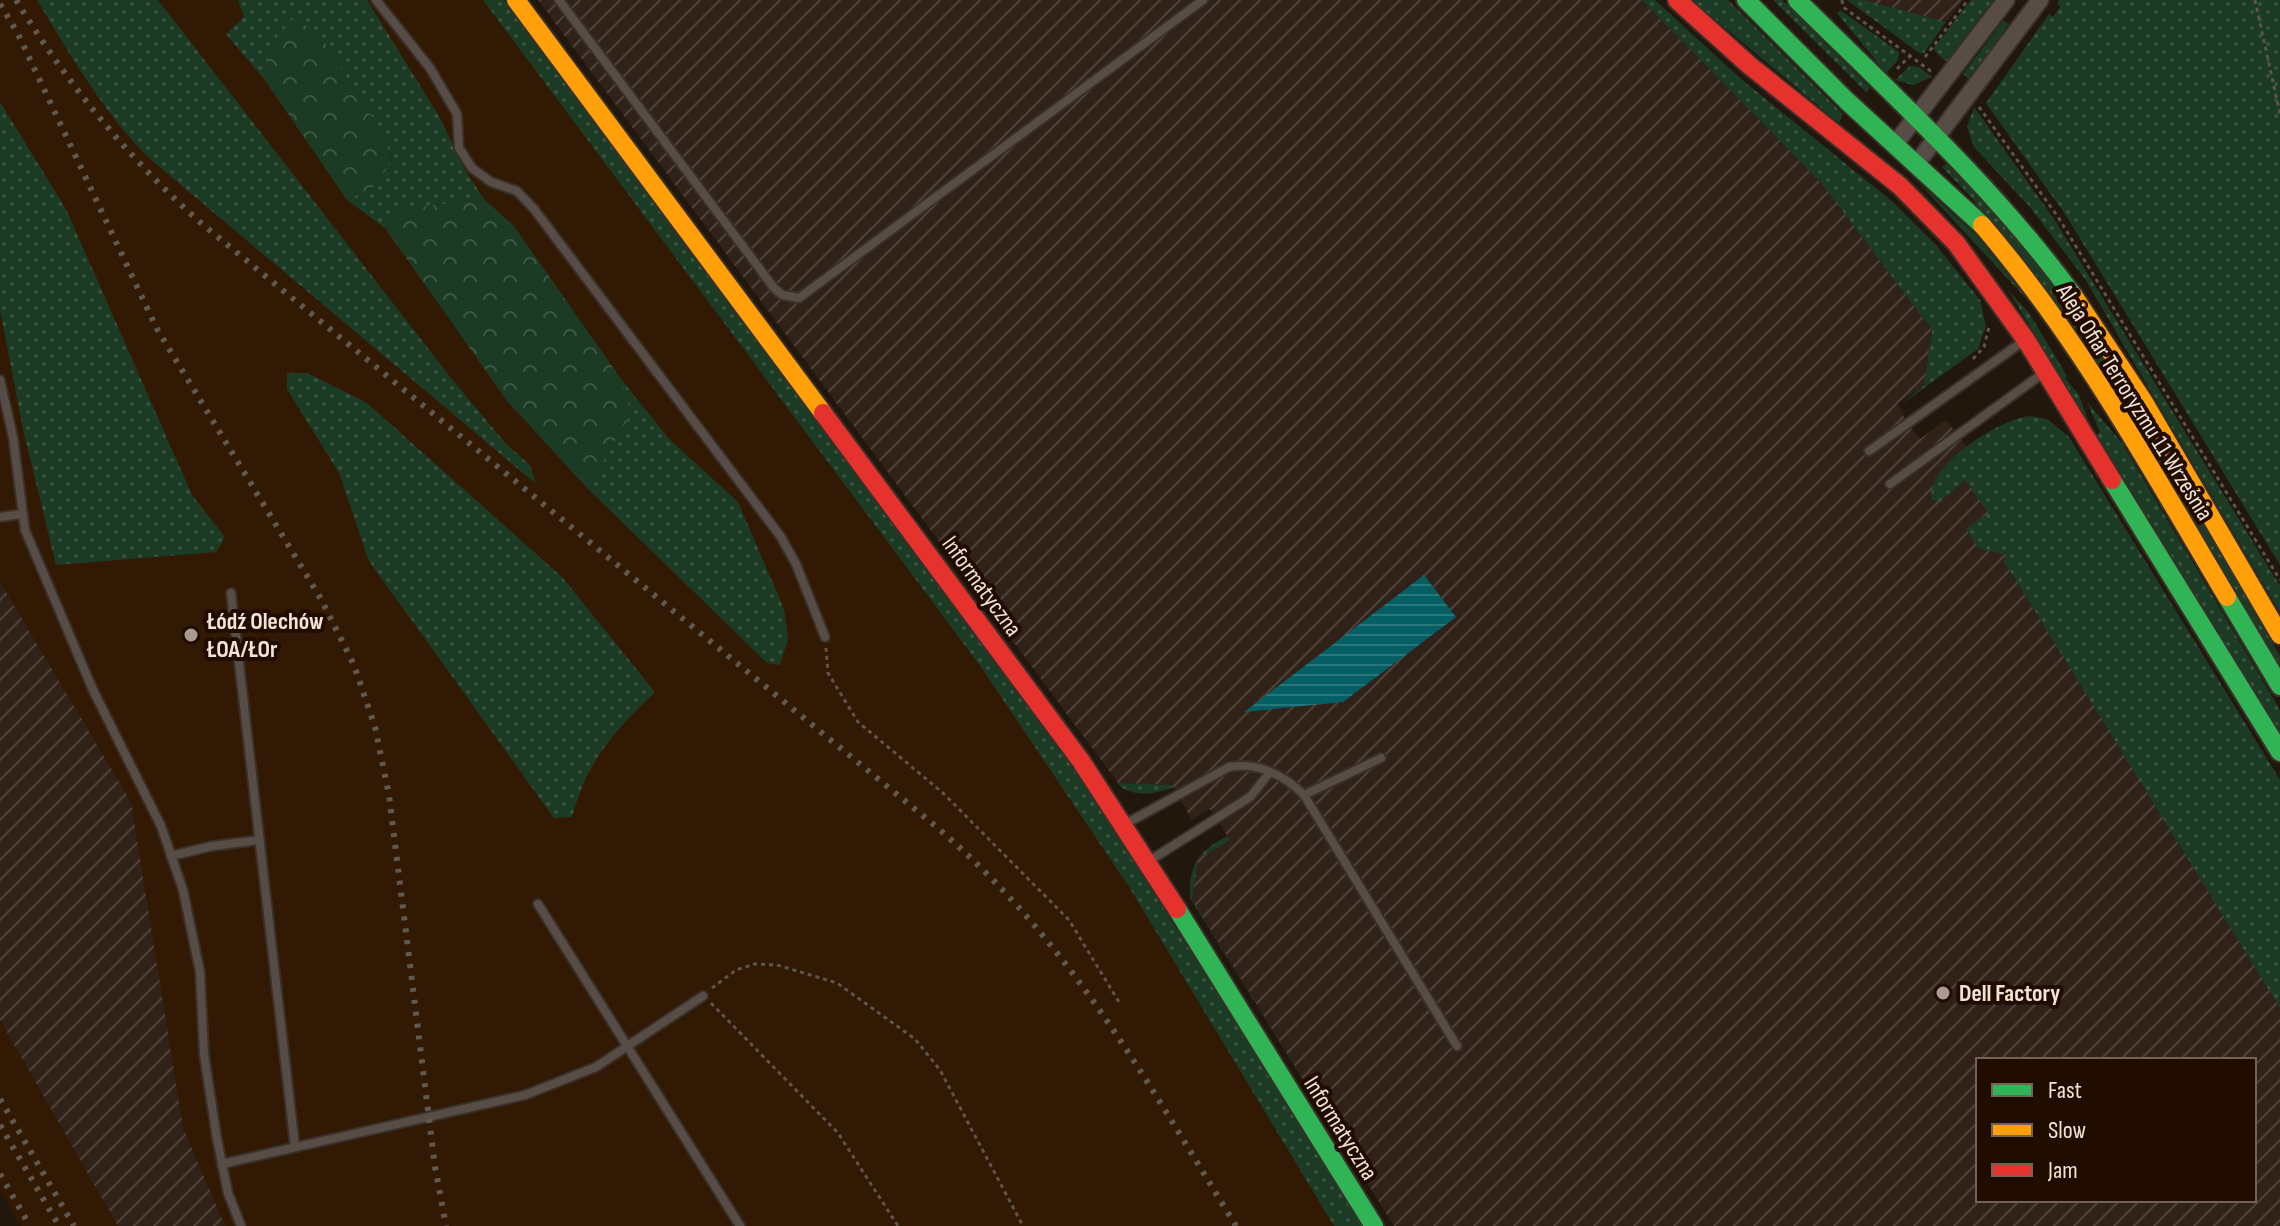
<svg xmlns="http://www.w3.org/2000/svg" width="2280" height="1226" viewBox="0 0 2280 1226" font-family="'Sofia Sans Condensed',sans-serif">
  <style>
    .built { fill: #321903 }
    .industrial { fill: url(#industrial-furrows); fill-rule: evenodd }
    .grass { fill: url(#grass-dots) }
    .forest { fill: url(#forest-crowns) }
    .water { fill: url(#water-rules) }
    .lines { fill: none; stroke-linecap: round; stroke-linejoin: round }
    .lane-casing { stroke: #39302a; stroke-width: 12 }
    .street-casing { stroke: #39302a; stroke-width: 20 }
    .fast-casing { stroke: #39302a; stroke-width: 22 }
    .slow-casing { stroke: #39302a; stroke-width: 22 }
    .jam-casing { stroke: #39302a; stroke-width: 22 }
    .path { stroke: #5e554e; stroke-width: 3; stroke-dasharray: 4 4; stroke-linecap: butt }
    .lane { stroke: #574d46; stroke-width: 8 }
    .street { stroke: #574d46; stroke-width: 16 }
    .fast { stroke: #30b455; stroke-width: 18 }
    .slow { stroke: #ff9f0a; stroke-width: 18 }
    .jam { stroke: #e5322d; stroke-width: 18 }
    .rail { stroke: #615850; stroke-width: 6; stroke-dasharray: 4 8; stroke-linecap: butt }
    .poi-dot { fill: #a99b90; stroke: #210d00; stroke-width: 3 }
    .labels { text-anchor: middle; stroke-width: 8; stroke-linejoin: round; paint-order: stroke }
    .street-label { font-size: 24px; fill: #f2e2d7; stroke: #210d00 }
    .poi-label { font-size: 24px; font-weight: bold; fill: #f2e2d7; stroke: #210d00; text-anchor: start }
  </style>
  <defs>
    <pattern id="industrial-furrows" width="10" height="10" patternUnits="userSpaceOnUse" patternTransform="scale(2)"><rect width="10" height="10" fill="#302218"/><path d="M-1 1l2-2M0 10L10 0M9 11l2-2" fill="none" stroke="#4e4239"/></pattern>
    <pattern id="grass-dots" width="8" height="8" patternUnits="userSpaceOnUse" patternTransform="scale(2)"><rect width="8" height="8" fill="#1c3b25"/><path d="M2 2h.1M6 6h.1" fill="none" stroke="#3d5744" stroke-width="1.8" stroke-linecap="round"/></pattern>
    <pattern id="forest-crowns" width="20" height="18" patternUnits="userSpaceOnUse" patternTransform="scale(2)"><rect width="20" height="18" fill="#1c3b25"/><path d="M2 6a3 3 0 1 1 6 0M12 15a3 3 0 1 1 6 0" fill="none" stroke="#3d5744"/></pattern>
    <pattern id="water-rules" width="6" height="5" patternUnits="userSpaceOnUse" patternTransform="scale(2)"><rect width="6" height="5" fill="#035f63"/><path d="M0 2.5h6" fill="none" stroke="#287679"/></pattern>
  </defs>
  <rect width="100%" height="100%" fill="#22170d"/>
  <!-- built -->
  <polygon class="built" points="0,0 483,0 981,667 1129,887 1334,1226 21,1226 0,1190"/>
  <!-- industrial -->
  <g class="industrial">
    <path d="M538 0H1642L1822 184 1932 330 1924 385 1898 403 1907 424 1920 439 1946 420 2280 854V1226H1394L1192 900 1198 858 1230 840 1210 809 1192 820 1172 785 1118 783ZM1978 1060H2254V1200H1978Z"/>
    <polygon points="1864,0 1963,0 1946,22"/>
    <polygon points="0,582 131,802 183,1128 225,1226 118,1226 0,1020"/>
  </g>
  <!-- grass -->
  <g class="grass">
    <path d="M37 0H158L451 378 507 445 530 465 536 484 149 158C103 112 71 56 37 0Z"/>
    <polygon points="238,0 367,0 439,116 465,170 484,199 403,209 385,228 347,200 377,185 392,158 380,130 319,33 274,40 264,79 226,34 244,17"/>
    <polygon points="483,0 504,0 1087,787 1363,1226 1334,1226 1129,887 981,667"/>
    <polygon points="1642,0 1655,0 1741,79 1893,202 1936,245 1980,300 1986,326 1978,349 1899,406 1924,385 1932,330 1822,184"/>
    <polygon points="1692,0 1728,0 1843,114 1839,123"/>
    <polygon points="1773,0 1782,0 1870,88 1866,92"/>
    <polygon points="1847,0 1864,0 1946,22 1924,53 1919,53"/>
    <polygon points="1971,0 1993,0 1946,62 1933,49"/>
    <polygon points="2059,0 2280,0 2280,565 2065,214 1986,103 2049,14 2053,17 2060,7 2057,3"/>
    <polygon points="1840,10 1899,52 1898,60 1886,73 1837,13"/>
    <polygon points="2003,21 2009,24 1969,79 1963,74"/>
    <polygon points="1910,66 1919,67 1932,77 1913,85 1895,80"/>
    <polygon points="0,102 66,209 192,495 225,537 216,552 56,565 23,429 0,310"/>
    <polygon points="1974,107 2054,219 2280,586 2280,612 2085,279 2029,206 1973,146 1967,126"/>
    <path d="M1947 163C2088 301 2180 488 2280 656V668L1973 199 1942 167Z"/>
    <polygon points="1918,182 1977,236 2035,308"/>
    <polygon points="2008,290 2029,313 2067,376 2065,378 2079,395 2089,423"/>
    <path d="M287 373H307L367 403 562 577 655 692C613 733 588 759 572 817L554 818 369 561 339 473 287 389Z"/>
    <polygon points="621,379 670,440 738,502 784,609 788,639 780,665 767,663 587,488 631,414"/>
    <polygon points="2087,402 2122,443 2280,710 2280,733 2097,435 2100,432"/>
    <path d="M2029 416 2047 419 2069 437 2280 780V1008L2004 561 2006 555 1978 548 1966 529 1988 513 1965 480 1941 501 1932 500C1925 465 1999 420 2029 416Z"/>
    <path d="M1117 783 1172 785 1173 787C1155 795 1131 798 1117 783Z"/>
    <path d="M1227 836 1230 840 1198 859 1192 900 1394 1226 1190 898C1189 864 1198 852 1227 836Z"/>
  </g>
  <!-- forest -->
  <g class="forest">
    <polygon points="293,19 319,33 380,130 392,159 377,185 347,200 264,79 274,40"/>
    <polygon points="484,199 514,226 621,379 631,414 587,488 507,401 385,228 403,209"/>
  </g>
  <!-- water -->
  <polygon class="water" points="1424,575 1456,617 1343,702 1244,712"/>
  <g class="lines">
    <!-- lane casing -->
    <g class="lane-casing">
      <g id="lane">
        <polyline points="376,0 430,68 457,114 459,148 472,168 491,182 517,191 534,209 781,537 796,564 825,637"/>
        <polyline points="559,0 774,288 782,295 799,298 1203,0"/>
        <polyline points="0,380 13,437 25,530 93,690 161,826 183,890 200,972 204,1054 217,1139 228,1193 241,1226"/>
        <polyline points="1869,451 2022,342"/>
        <polyline points="1890,484 2042,374"/>
        <polyline points="0,517 22,514"/>
        <polyline points="231,593 295,1147"/>
        <polyline points="1304,795 1381,758"/>
        <path d="M1127 823 1229 767C1258 762 1284 775 1304 795L1457 1046"/>
        <polyline points="171,856 212,846 260,840"/>
        <polyline points="1149,861 1250,797 1270,772"/>
        <polyline points="538,904 740,1226"/>
        <polyline points="222,1164 525,1095 596,1067 703,996"/>
      </g>
    </g>
    <!-- street casing -->
    <g class="street-casing">
      <g id="street">
        <polyline points="1895,144 2006,0"/>
        <polyline points="1917,163 2040,0"/>
      </g>
    </g>
    <!-- fast casing -->
    <g class="fast-casing">
      <g id="fast">
        <polyline points="1746,0 1847,101 1982,225"/>
        <path d="M1797 0C1893 95 1993 186 2073 295"/>
        <polyline points="2112,480 2280,752"/>
        <polyline points="2227,597 2280,686"/>
        <polyline points="1177,909 1374,1226"/>
      </g>
    </g>
    <!-- slow casing -->
    <g class="slow-casing">
      <g id="slow">
        <polyline points="516,0 823,413"/>
        <path d="M1982 225C2080 339 2151 469 2227 597"/>
        <polyline points="2073,295 2144,402 2280,635"/>
      </g>
    </g>
    <!-- jam casing -->
    <g class="jam-casing">
      <g id="jam">
        <polyline points="1677,0 1749,65 1900,186 1956,243 2026,340 2112,480"/>
        <polyline points="823,413 1081,761 1177,909"/>
      </g>
    </g>
    <!-- path -->
    <g class="path">
      <polyline points="1842,0 1843,7 1932,72"/>
      <polyline points="2255,0 2280,114"/>
      <polyline points="1925,57 1968,0"/>
      <polyline points="1897,69 1914,52"/>
      <polyline points="1979,107 2058,217 2280,580"/>
      <polyline points="1973,359 1984,347 1989,327"/>
      <polyline points="826,648 828,673 858,722 943,793 1069,920 1119,1002"/>
      <polyline points="712,988 736,970 755,964 777,965 837,983 915,1039 940,1070 1023,1226"/>
      <polyline points="711,1003 838,1133 898,1226"/>
    </g>
    <!-- lane -->
    <use href="#lane" class="lane"/>
    <!-- street -->
    <use href="#street" class="street"/>
    <!-- fast -->
    <use href="#fast" class="fast"/>
    <!-- slow -->
    <use href="#slow" class="slow"/>
    <!-- jam -->
    <use href="#jam" class="jam"/>
    <!-- rail -->
    <g class="rail">
      <path d="M16 0C68 85 128 158 202 224L933 824C1069 939 1144 1077 1236 1226"/>
      <polyline points="0,4 18,34 157,329 321,599 354,665 375,727 389,795 435,1167 446,1226"/>
      <polyline points="0,1099 74,1226"/>
      <polyline points="0,1125 59,1226"/>
      <polyline points="0,1174 30,1226"/>
    </g>
  </g>
  <!-- markers -->
  <g class="poi-dot">
    <circle cx="191" cy="635" r="8"/>
    <circle cx="1943" cy="993" r="8"/>
  </g>
  <g class="labels">
    <!-- street labels -->
    <g class="street-label">
      <text transform="translate(2135 402) rotate(58)" y="8">Aleja Ofiar Terroryzmu 11 Września</text>
      <text transform="translate(982 586) rotate(54)" y="8">Informatyczna</text>
      <text transform="translate(1341 1128) rotate(58)" y="8">Informatyczna</text>
    </g>
    <!-- poi labels -->
    <g class="poi-label">
      <text x="207" y="629">Łódź Olechów<tspan x="207" dy="28">ŁOA/ŁOr</tspan></text>
      <text x="1959" y="1001">Dell Factory</text>
    </g>
  </g>
  <!-- legend -->
  <rect x="1976" y="1058" width="280" height="144" fill="#210d00" stroke="#756256" stroke-width="2"/>
  <rect x="1992" y="1084" width="40" height="12" fill="#30b455" stroke="#756256" stroke-width="2"/>
  <text x="2048" y="1098" font-size="24" fill="#f2e2d7">Fast</text>
  <rect x="1992" y="1124" width="40" height="12" fill="#ff9f0a" stroke="#756256" stroke-width="2"/>
  <text x="2048" y="1138" font-size="24" fill="#f2e2d7">Slow</text>
  <rect x="1992" y="1164" width="40" height="12" fill="#e5322d" stroke="#756256" stroke-width="2"/>
  <text x="2048" y="1178" font-size="24" fill="#f2e2d7">Jam</text>
</svg>
